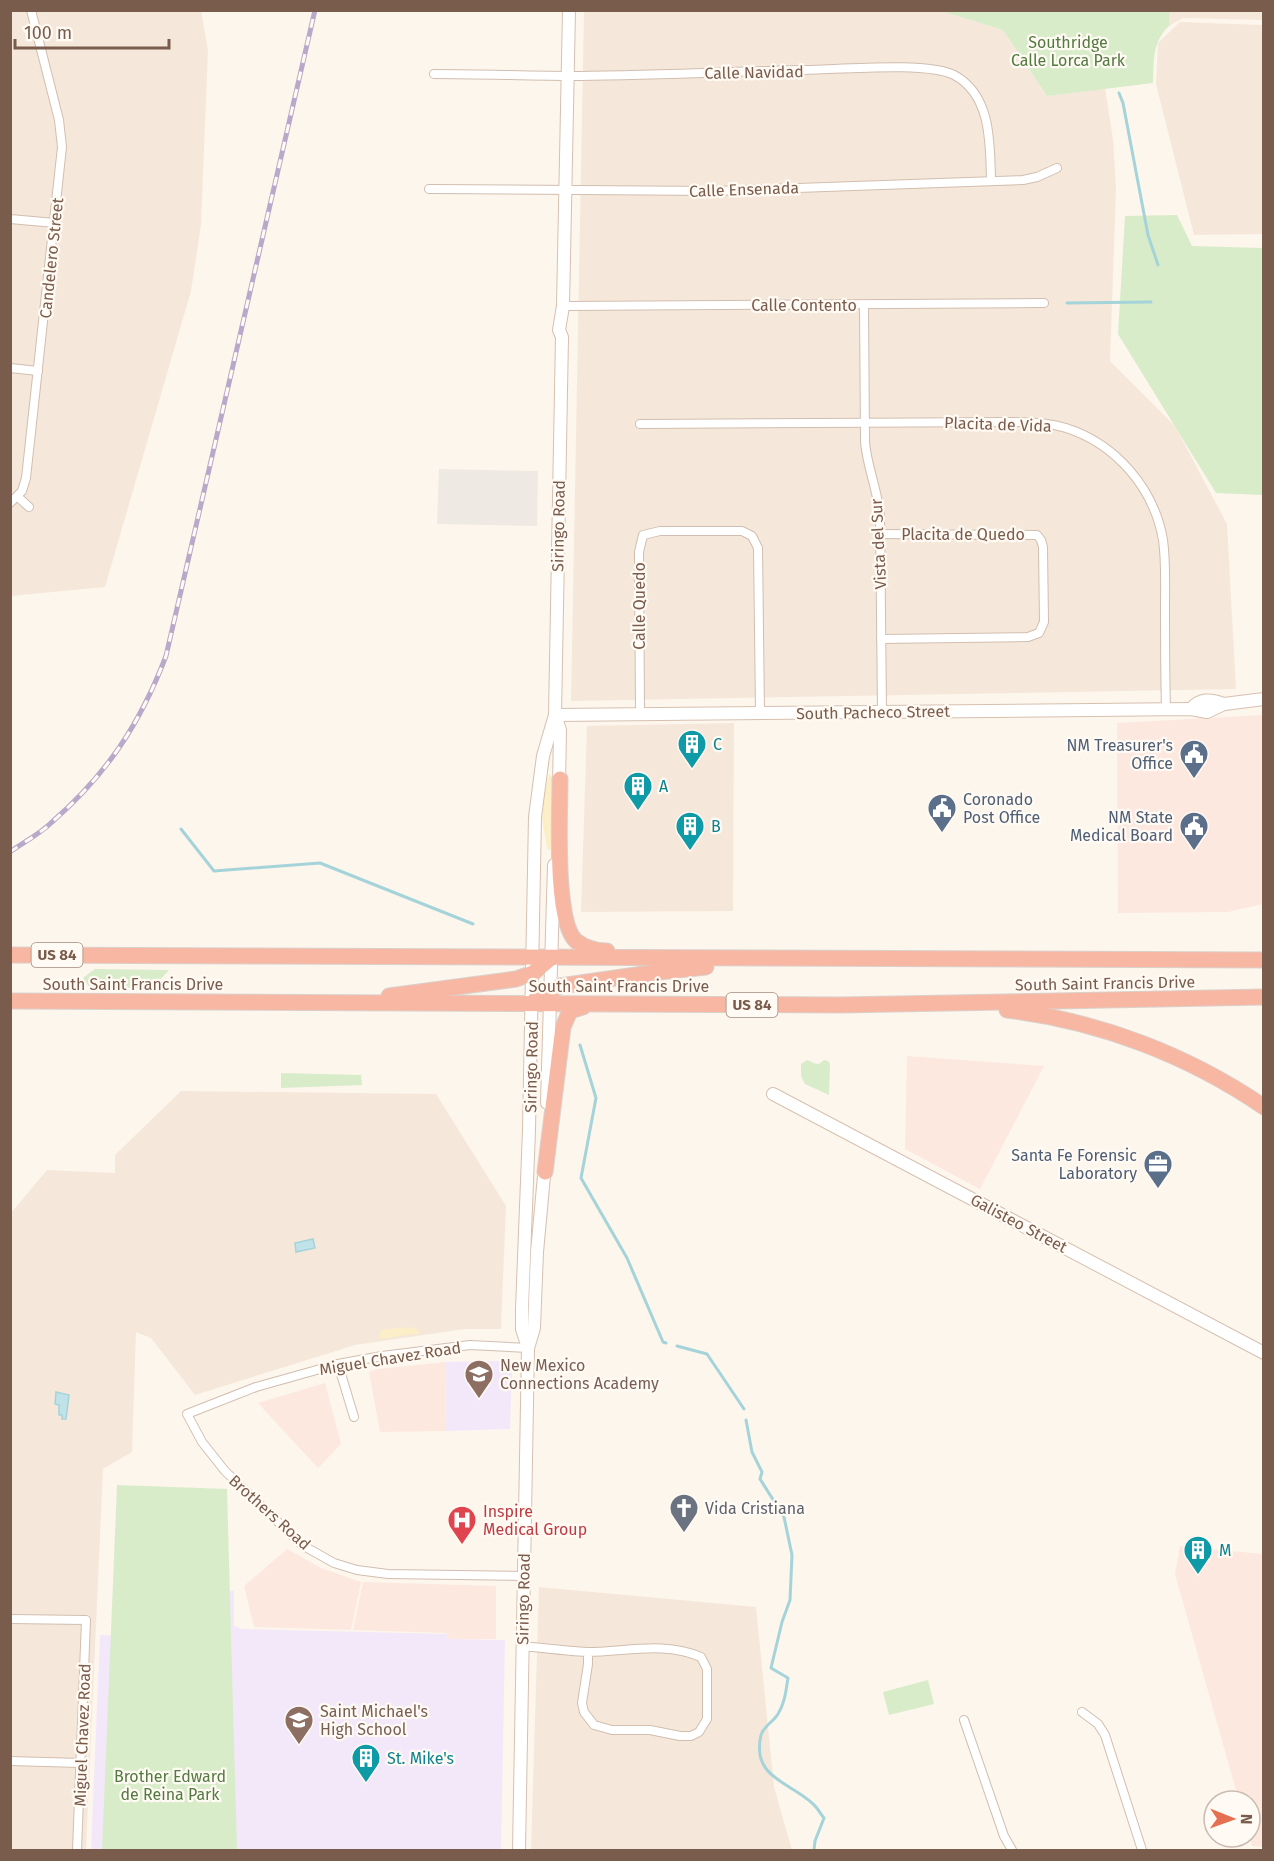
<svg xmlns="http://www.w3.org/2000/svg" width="1274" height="1861" viewBox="0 0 1274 1861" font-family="'Fira Sans',sans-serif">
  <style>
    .residential { fill: #f5e8da }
    .commercial { fill: #fde8e0 }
    .industrial { fill: #efe9e4 }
    .education { fill: #f3e8fa }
    .green { fill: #d8ecc9 }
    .sand { fill: #fcefc7 }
    .water { fill: #bfe3e8; stroke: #a5d3da; stroke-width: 1.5 }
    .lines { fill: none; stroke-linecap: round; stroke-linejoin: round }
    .stream { stroke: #a5d3da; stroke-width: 3 }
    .street-casing { stroke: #d1beb0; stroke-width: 10 }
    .secondary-casing { stroke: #d6c0b0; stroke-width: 14 }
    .highway-casing { stroke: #dad1cd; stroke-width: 17 }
    .street { stroke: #fff; stroke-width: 8 }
    .secondary { stroke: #fff; stroke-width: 12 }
    .highway { stroke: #f7b7a3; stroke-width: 15 }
    .rail-casing { stroke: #b9a8c9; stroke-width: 5 }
    .rail { stroke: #fffaf3; stroke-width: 3; stroke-dasharray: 9; stroke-linecap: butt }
    .labels { text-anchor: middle; stroke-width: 4.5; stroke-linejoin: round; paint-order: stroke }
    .shield { fill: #fffaf3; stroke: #a28b7f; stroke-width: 1.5 }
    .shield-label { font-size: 15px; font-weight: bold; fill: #7a5c4d }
    .park-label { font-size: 16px; fill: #537a41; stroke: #fffaf3 }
    .street-label { font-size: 16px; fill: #7a5c4d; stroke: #fffaf3 }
    .culture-label { font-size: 16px; fill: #0d838f; stroke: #fffaf3; text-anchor: start }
    .service-label { font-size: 16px; fill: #4e5e75; stroke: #fffaf3; text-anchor: end }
    .education-label { font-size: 16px; fill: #785e54; stroke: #fffaf3; text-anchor: start }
    .worship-label { font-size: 16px; fill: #5b616d; stroke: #fffaf3; text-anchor: start }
    .health-label { font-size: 16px; fill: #be3a42; stroke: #fffaf3; text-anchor: start }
  </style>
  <rect width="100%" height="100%" fill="#fdf6ec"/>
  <!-- residential -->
  <g class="residential">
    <polygon points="11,11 201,11 208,50 201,225 191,291 105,587 11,596"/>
    <polygon points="584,11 941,11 1003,30 1047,96 1105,88 1113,139 1116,189 1110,361 1175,426 1227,524 1236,689 571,701"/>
    <polygon points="1170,11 1263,11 1263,20 1183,18 1169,26"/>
    <polygon points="1180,22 1263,25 1263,234 1194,235 1156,84 1158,43"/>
    <polygon points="734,723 733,911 581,912 587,726"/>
    <polygon points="181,1091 436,1094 506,1206 501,1329 465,1329 355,1345 195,1395 151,1338 136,1332 132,1452 103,1469 86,1850 11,1850 11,1213 47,1170 115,1173 115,1155"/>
    <polygon points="539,1587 756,1607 774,1787 792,1850 531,1850"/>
  </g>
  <!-- commercial -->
  <g class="commercial">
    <polygon points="1263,715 1263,904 1228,912 1118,913 1117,723"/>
    <polygon points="907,1056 1044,1066 980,1189 905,1149"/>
    <polygon points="446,1362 445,1431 380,1432 369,1372 379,1369"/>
    <polygon points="325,1383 341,1444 318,1468 258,1403"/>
    <polygon points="1180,1546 1263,1554 1263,1847 1252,1846 1250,1837 1250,1801 1239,1801 1175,1574"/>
    <polygon points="287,1549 321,1568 361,1582 351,1630 254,1627 244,1586"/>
    <polygon points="363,1582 496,1586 496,1639 448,1639 447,1633 353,1630"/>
  </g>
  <!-- industrial -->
  <polygon class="industrial" points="439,469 538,471 537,526 437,524"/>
  <!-- education -->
  <g class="education">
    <polygon points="500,1361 508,1366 512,1371 510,1429 445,1431 446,1362"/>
    <polygon points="225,1591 234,1591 234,1626 242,1629 447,1634 448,1639 505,1640 501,1850 91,1850 100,1635 120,1636"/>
  </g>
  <!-- green -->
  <g class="green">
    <path d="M941 11H1170L1169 26C1152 42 1154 61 1153 83L1047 96 1003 30Z"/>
    <polygon points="1177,215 1192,246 1263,248 1263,495 1216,493 1118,334 1125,216"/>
    <polygon points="95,969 169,970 149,992 145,988 90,988 83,978"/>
    <path d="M807 1060C815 1063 817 1067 824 1060L828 1061 830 1064 829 1095 805 1084 801 1076V1064Z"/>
    <polygon points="281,1073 361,1075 362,1085 281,1088"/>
    <polygon points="117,1485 227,1489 237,1850 102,1850"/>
    <polygon points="928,1680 934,1704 889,1715 883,1692"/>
  </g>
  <!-- sand -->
  <g class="sand">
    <polygon points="549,774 552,777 551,850 547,849 542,817 545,790"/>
    <polygon points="411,1327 418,1330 420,1333 379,1339 381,1330"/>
  </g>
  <!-- water -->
  <g class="water">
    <polygon points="313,1239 315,1248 296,1252 295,1243"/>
    <polygon points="56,1392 69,1395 66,1419 62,1419 62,1415 59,1415 59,1405 55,1404"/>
  </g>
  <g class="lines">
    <!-- stream -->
    <g class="stream">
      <polyline points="1119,93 1123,103 1148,235 1158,265"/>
      <polyline points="1067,303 1151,302"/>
      <polyline points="181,829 214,871 320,863 473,924"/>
      <polyline points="580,1045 596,1098 581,1178 627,1258 663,1342 666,1343"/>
      <polyline points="677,1346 707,1354 744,1409"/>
      <path d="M746 1420 752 1452 762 1472 760 1479 784 1517 792 1555 790 1600 782 1622 771 1668 788 1678C786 1690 785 1703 778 1714 774 1721 763 1727 761 1735 751 1778 790 1782 812 1803 817 1807 820 1813 824 1818L815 1841 814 1850"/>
    </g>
    <!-- street casing -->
    <g class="street-casing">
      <g id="street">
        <path d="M434 74C482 74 531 76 579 76 653 75 727 72 801 70 835 70 927 61 954 75 992 95 990 145 991 181"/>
        <polyline points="429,189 715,191 1023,180 1037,177 1057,168"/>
        <polyline points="10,219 55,223"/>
        <path d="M864 305 865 442C867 467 878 491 880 516L882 712"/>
        <polyline points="563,306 1044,303"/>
        <polyline points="10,368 38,371"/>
        <path d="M640 424 1016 422C1033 422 1050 423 1066 428 1116 444 1154 488 1163 540 1166 561 1165 583 1165 604 1165 639 1165 674 1166 709"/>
        <polyline points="18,497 29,507"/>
        <polyline points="10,503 22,491 26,478 62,147 59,120 31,10"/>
        <polyline points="880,534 1037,535 1041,540 1043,547 1044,622 1039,633 1028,637 881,639"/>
        <polyline points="640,714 639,552 643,535 660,531 742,531 752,536 758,548 760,713"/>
        <polyline points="338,1364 354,1417"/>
        <polyline points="524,1576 388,1574 357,1570 334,1563 302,1545 225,1471 202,1442 187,1414 256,1387 338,1364 382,1356 470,1345 528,1348"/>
        <polyline points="10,1619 86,1620 77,1850"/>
        <path d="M522 1646C544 1648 566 1651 587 1652 626 1652 664 1641 701 1657L707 1669V1719L699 1732 691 1736H680L650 1730H612L594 1725 584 1712 582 1703 588 1664V1652"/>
        <polyline points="1082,1712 1098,1724 1105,1735 1142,1850"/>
        <polyline points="964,1720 1004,1836 1012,1850"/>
        <polyline points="10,1761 81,1763"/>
      </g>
    </g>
    <!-- secondary casing -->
    <g class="secondary-casing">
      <g id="secondary">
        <path d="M1191 709C1200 698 1211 699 1224 704"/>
        <polyline points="555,715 560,730 559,788"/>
        <polyline points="555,715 1191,709 1207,712 1224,704 1264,699"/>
        <polyline points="773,1094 1264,1353"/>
        <polyline points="547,1103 554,865"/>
        <polyline points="528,1348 522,1329 522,1309 529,1130 535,817 543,756 555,715 562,337 559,330 563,306 569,10"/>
        <polyline points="519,1850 528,1348 534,1328 537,1252 545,1165"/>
      </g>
    </g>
    <!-- highway casing -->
    <g class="highway-casing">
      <g id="highway">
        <path d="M560 779C560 811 554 921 576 941 585 948 596 951 607 951"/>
        <polyline points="10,955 1264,960"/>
        <polyline points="389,996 516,979 533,973 551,958"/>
        <polyline points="10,1001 840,1005 1264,997"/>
        <polyline points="532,1003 536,999 560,986 650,973 706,967"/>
        <path d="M1007 1010C1099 1021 1188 1055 1264 1107"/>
        <polyline points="545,1172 563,1027 570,1011 583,1007"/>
      </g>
    </g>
    <!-- street -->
    <use href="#street" class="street"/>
    <!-- secondary -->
    <use href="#secondary" class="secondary"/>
    <!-- highway -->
    <use href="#highway" class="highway"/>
    <!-- rail casing -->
    <g class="rail-casing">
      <path id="rail" d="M10 852C24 842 40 834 52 822 107 774 140 724 166 656L315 10"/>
    </g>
    <!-- rail -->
    <use href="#rail" class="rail"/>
  </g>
  <!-- icons -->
  <defs>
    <g id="building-pin" transform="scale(1.5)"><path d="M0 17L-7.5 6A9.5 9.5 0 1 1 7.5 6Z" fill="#0f9aa8" stroke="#fffaf3"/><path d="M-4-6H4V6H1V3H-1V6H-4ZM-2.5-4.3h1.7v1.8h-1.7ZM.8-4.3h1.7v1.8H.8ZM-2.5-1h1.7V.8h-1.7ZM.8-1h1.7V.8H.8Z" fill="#fff"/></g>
    <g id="civic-pin" transform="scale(1.5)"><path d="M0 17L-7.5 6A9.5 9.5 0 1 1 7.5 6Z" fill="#5c6f8a" stroke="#fffaf3"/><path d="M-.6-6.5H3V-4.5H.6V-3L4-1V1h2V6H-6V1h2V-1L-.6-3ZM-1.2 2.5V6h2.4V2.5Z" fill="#fff"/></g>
    <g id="office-pin" transform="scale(1.5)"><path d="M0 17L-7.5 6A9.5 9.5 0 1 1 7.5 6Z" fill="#5c6f8a" stroke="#fffaf3"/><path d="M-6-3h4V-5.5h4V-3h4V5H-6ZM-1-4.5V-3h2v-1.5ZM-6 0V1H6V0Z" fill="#fff"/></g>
    <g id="school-pin" transform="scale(1.5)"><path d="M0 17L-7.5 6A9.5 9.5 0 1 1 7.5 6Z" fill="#8d6e63" stroke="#fffaf3"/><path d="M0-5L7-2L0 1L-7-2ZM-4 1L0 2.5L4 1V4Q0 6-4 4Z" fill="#fff"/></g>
    <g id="church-pin" transform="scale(1.5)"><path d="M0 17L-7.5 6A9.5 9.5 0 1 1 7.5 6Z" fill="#6b7280" stroke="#fffaf3"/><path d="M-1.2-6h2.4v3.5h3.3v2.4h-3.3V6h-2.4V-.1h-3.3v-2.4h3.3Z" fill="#fff"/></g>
    <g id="hospital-pin" transform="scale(1.5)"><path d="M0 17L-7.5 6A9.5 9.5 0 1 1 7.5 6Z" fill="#e0444e" stroke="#fffaf3"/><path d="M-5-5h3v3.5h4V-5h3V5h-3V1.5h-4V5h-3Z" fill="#fff"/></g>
  </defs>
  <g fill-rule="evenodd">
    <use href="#building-pin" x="692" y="744"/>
    <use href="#civic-pin" x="1194" y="754"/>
    <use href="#building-pin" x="638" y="786"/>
    <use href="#civic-pin" x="942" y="808"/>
    <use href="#building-pin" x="690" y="826"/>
    <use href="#civic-pin" x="1194" y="826"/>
    <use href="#office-pin" x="1158" y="1164"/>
    <use href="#school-pin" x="479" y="1374"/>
    <use href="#church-pin" x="684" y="1508"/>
    <use href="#hospital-pin" x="462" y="1520"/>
    <use href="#building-pin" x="1198" y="1550"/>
    <use href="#school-pin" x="299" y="1720"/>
    <use href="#building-pin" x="366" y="1758"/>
  </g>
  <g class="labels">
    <!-- shield labels -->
    <g class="shield">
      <rect x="31.5" y="943" width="51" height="24" rx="4.5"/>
      <rect x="726.5" y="993" width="51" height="24" rx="4.5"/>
    </g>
    <g class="shield-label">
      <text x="57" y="960">US 84</text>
      <text x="752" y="1010">US 84</text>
    </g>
    <!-- park labels -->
    <g class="park-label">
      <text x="1068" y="48">Southridge<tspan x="1068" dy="18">Calle Lorca Park</tspan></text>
      <text x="170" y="1782">Brother Edward<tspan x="170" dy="18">de Reina Park</tspan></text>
    </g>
    <!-- street labels -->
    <g class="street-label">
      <text transform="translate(754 72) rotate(-1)" y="6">Calle Navidad</text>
      <text transform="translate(744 189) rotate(-2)" y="6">Calle Ensenada</text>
      <text transform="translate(51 258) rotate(-84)" y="6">Candelero Street</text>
      <text x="804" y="311">Calle Contento</text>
      <text transform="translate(998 424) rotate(2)" y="6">Placita de Vida</text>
      <text transform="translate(558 526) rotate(-89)" y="6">Siringo Road</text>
      <text x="963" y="540">Placita de Quedo</text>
      <text transform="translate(878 544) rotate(-93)" y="6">Vista del Sur</text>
      <text transform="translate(639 606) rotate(-90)" y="6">Calle Quedo</text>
      <text transform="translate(873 712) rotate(-1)" y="6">South Pacheco Street</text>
      <text transform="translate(1105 983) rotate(-1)" y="6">South Saint Francis Drive</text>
      <text x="133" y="990">South Saint Francis Drive</text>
      <text x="619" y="992">South Saint Francis Drive</text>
      <text transform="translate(531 1067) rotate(-89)" y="6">Siringo Road</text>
      <text transform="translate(1019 1223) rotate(28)" y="6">Galisteo Street</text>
      <text transform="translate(390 1358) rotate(-9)" y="6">Miguel Chavez Road</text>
      <text transform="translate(270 1512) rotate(42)" y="6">Brothers Road</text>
      <text transform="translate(523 1599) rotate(-89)" y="6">Siringo Road</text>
      <text transform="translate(82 1735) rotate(-88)" y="6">Miguel Chavez Road</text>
    </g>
    <!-- culture labels -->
    <g class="culture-label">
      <text x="713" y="750">C</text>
      <text x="659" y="792">A</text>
      <text x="711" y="832">B</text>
      <text x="1219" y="1556">M</text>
      <text x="387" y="1764">St. Mike's</text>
    </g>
    <!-- service labels -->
    <g class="service-label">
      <text x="1173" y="751">NM Treasurer's<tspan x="1173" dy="18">Office</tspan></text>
      <text x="963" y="805" text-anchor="start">Coronado<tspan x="963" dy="18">Post Office</tspan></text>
      <text x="1173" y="823">NM State<tspan x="1173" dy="18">Medical Board</tspan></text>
      <text x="1137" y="1161">Santa Fe Forensic<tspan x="1137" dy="18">Laboratory</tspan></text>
    </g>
    <!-- education labels -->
    <g class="education-label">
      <text x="500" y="1371">New Mexico<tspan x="500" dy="18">Connections Academy</tspan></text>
      <text x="320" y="1717">Saint Michael's<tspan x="320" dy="18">High School</tspan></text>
    </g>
    <!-- worship labels -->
    <g class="worship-label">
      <text x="705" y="1514">Vida Cristiana</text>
    </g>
    <!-- health labels -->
    <g class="health-label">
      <text x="483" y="1517">Inspire<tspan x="483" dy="18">Medical Group</tspan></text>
    </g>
  </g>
  <!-- border -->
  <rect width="1274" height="1861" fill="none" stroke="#7a5c4d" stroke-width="24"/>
  <!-- north arrow -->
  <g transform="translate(1232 1819) rotate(91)"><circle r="28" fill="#fffaf3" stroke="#cabbb1" stroke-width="1.5"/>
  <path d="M0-4.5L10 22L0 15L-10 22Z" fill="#e76f51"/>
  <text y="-9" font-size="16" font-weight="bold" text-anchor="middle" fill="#7a5c4d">N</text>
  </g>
  <!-- scale -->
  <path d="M15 39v9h154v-9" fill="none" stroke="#7a5c4d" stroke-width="3"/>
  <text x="24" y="39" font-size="18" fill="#7a5c4d" stroke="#fffaf3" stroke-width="4.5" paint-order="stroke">100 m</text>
</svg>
